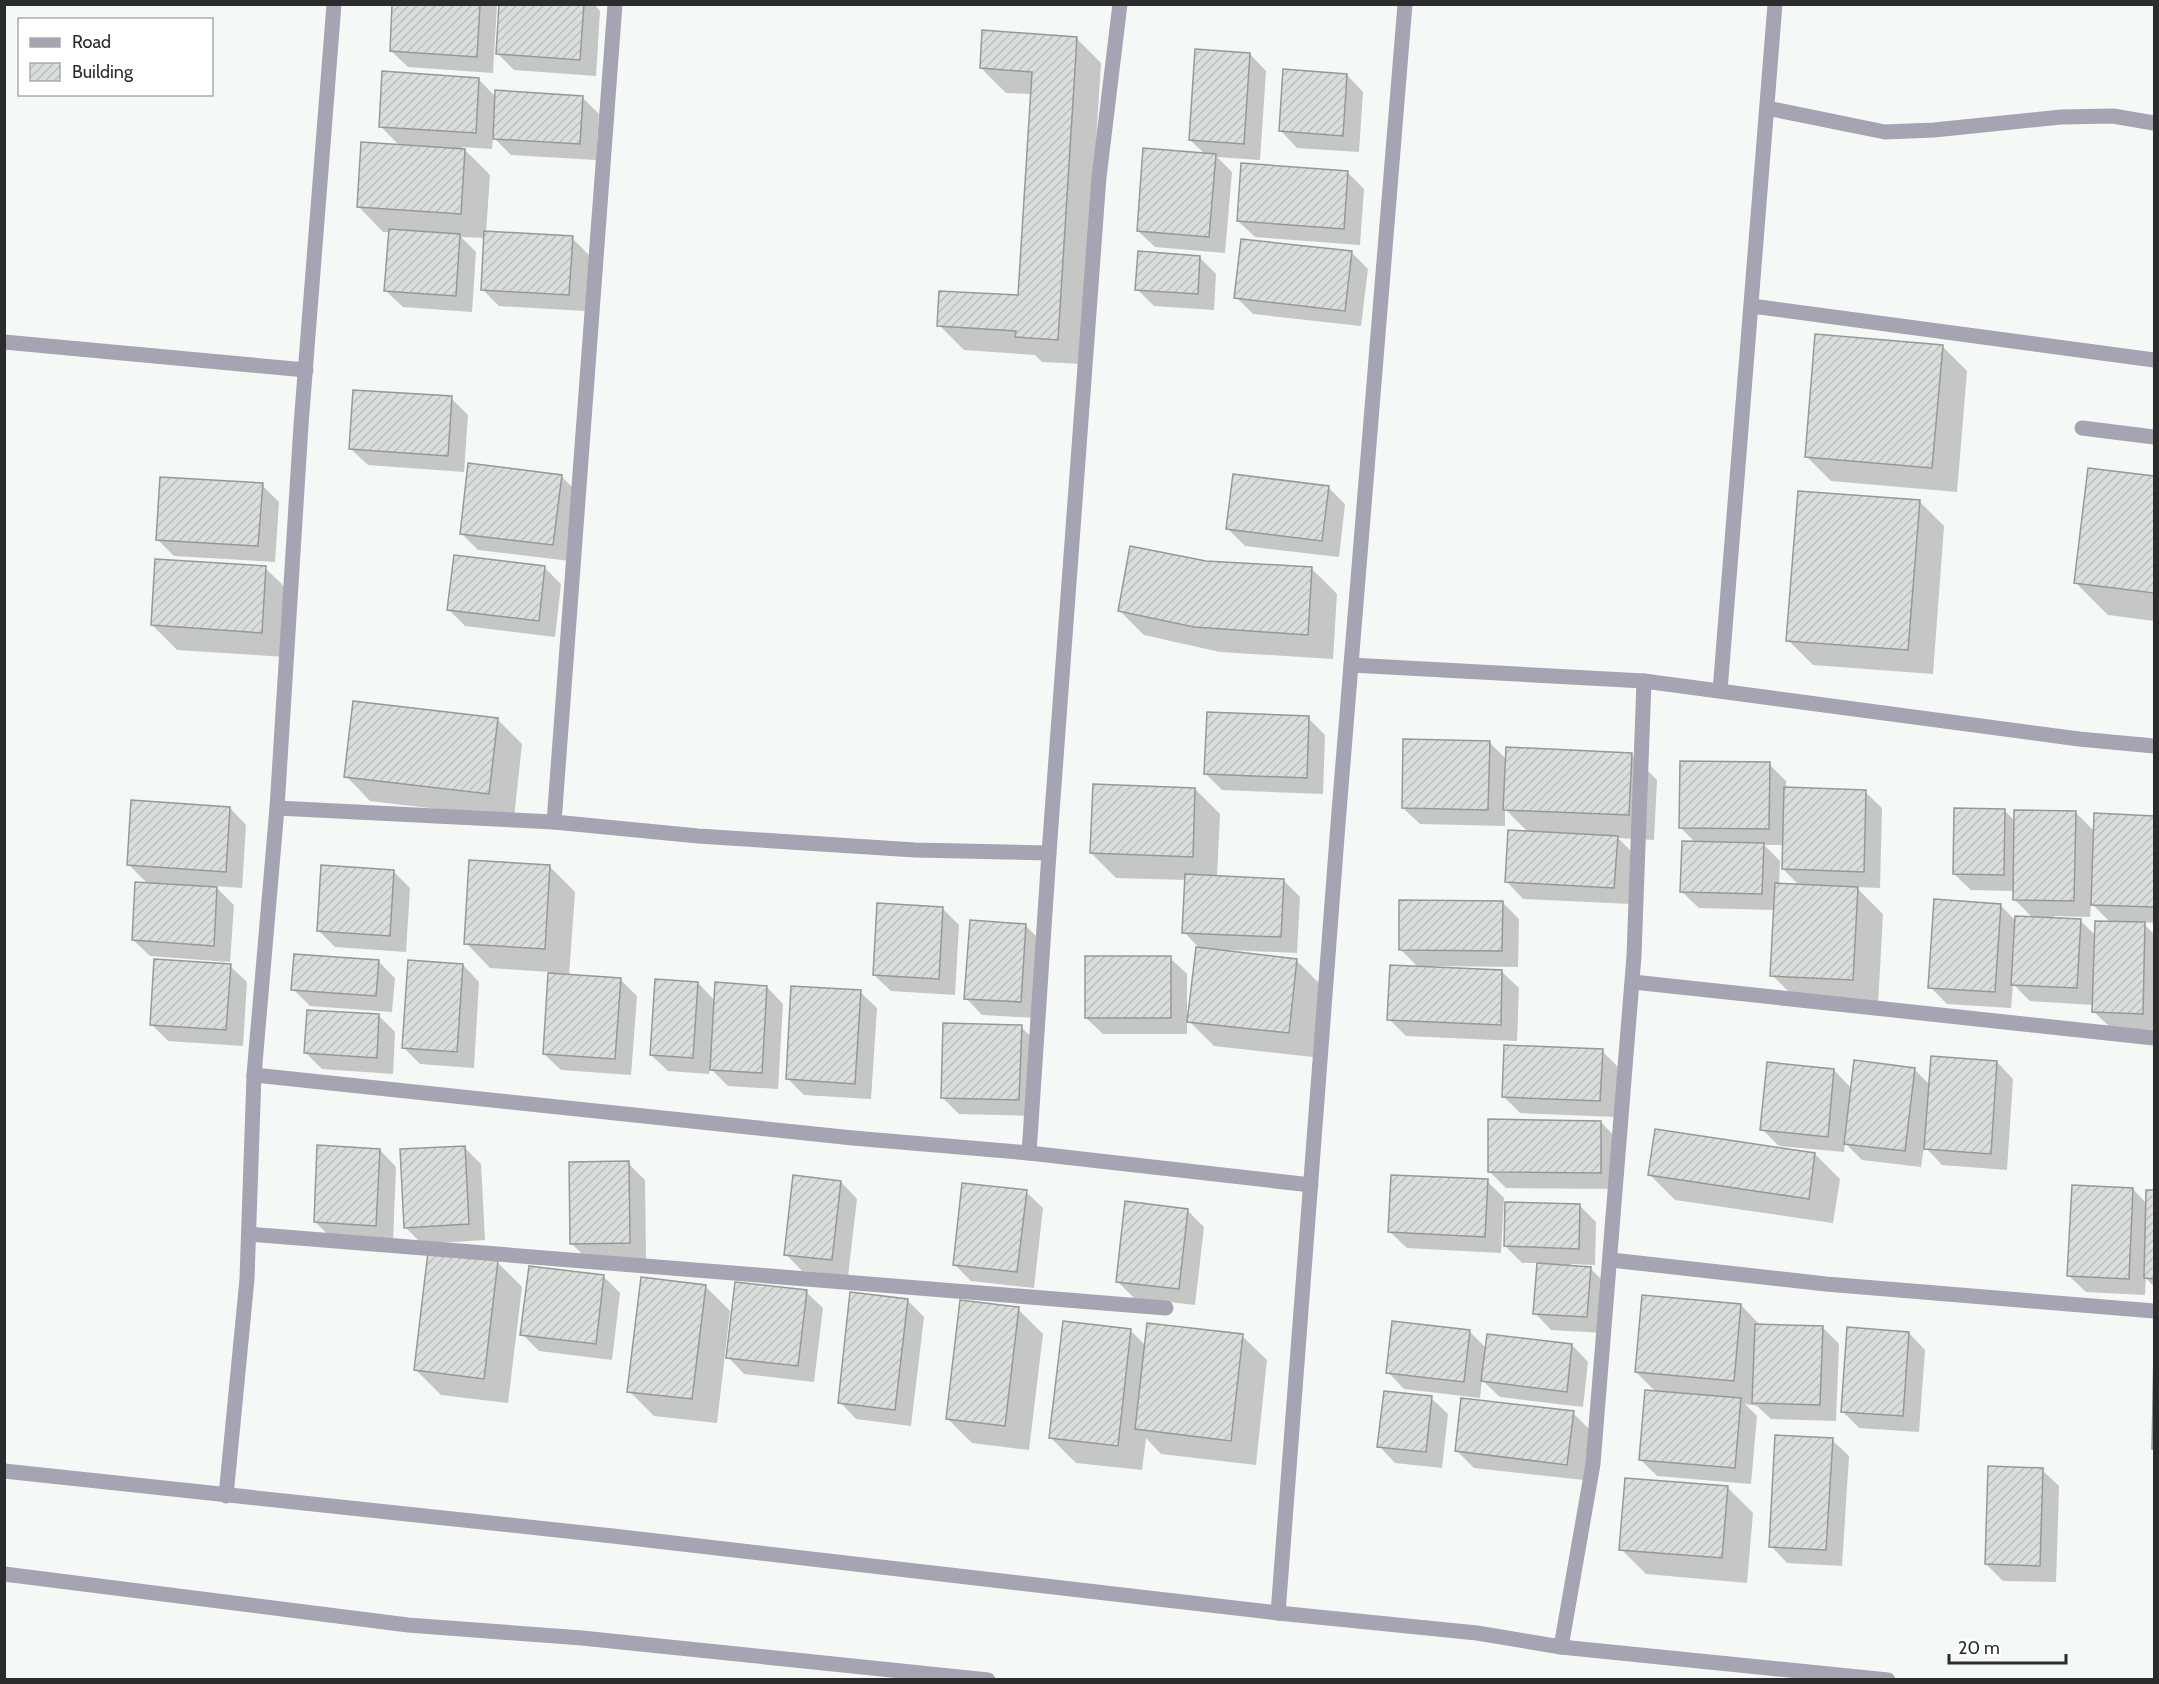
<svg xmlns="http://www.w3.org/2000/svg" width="2159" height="1684" viewBox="0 0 2159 1684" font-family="Cabin,sans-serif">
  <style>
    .shadow { fill: #0003; fill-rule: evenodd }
    .building { fill: url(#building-hatch); stroke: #969a97; stroke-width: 1.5 }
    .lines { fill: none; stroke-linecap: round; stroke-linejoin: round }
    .minor { stroke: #a6a3b3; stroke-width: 15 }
  </style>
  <defs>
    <pattern id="building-hatch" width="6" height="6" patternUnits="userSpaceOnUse" patternTransform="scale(1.5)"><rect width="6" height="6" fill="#dbdfdc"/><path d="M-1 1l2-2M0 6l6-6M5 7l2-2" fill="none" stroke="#bcc0bd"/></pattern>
  </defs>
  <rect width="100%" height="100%" fill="#f5f9f6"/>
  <!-- shadow -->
  <g class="shadow">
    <polygon points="394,4 497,4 493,73 408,67 391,51"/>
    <polygon points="501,4 594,4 600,11 596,76 514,70 498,54"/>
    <polygon points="1076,38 1101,63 1082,364 1042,362 1035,355 964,350 939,325 1019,297 1032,94 1006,93 981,68"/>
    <polygon points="1250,54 1266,71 1260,160 1217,157 1232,172 1225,253 1155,247 1138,231 1205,154 1190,140"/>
    <polygon points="1347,75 1363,92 1359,152 1297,148 1281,131"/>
    <polygon points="478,79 497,98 583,98 599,114 596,160 511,155 493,137 492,149 462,147 490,175 486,233 572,238 589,255 585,311 499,306 482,289 485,238 461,237 476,252 472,312 403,307 386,291 390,232 383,232 359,207 400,146 380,126"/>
    <polygon points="1347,172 1364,189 1360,245 1255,237 1238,221"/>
    <polygon points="1352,253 1368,269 1361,326 1253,314 1236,297"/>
    <polygon points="1199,257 1216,274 1214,310 1154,306 1137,289"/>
    <polygon points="1942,346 1967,371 1957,492 1831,481 1806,456"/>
    <polygon points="451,398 468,415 464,472 368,465 351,449"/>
    <polygon points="2090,469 2154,477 2154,621 2108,615 2076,583"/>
    <polygon points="561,476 578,493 570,561 478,550 462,534"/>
    <polygon points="262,485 279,502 275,562 174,556 157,539"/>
    <polygon points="1328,487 1345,504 1339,557 1245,546 1228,529"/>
    <polygon points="1919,501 1944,526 1933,674 1813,665 1788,640"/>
    <polygon points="1205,562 1312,569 1337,594 1333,659 1220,652 1144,635 1119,610"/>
    <polygon points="544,567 561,584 555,637 465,626 449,610"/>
    <polygon points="265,568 290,592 286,657 177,650 152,625"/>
    <polygon points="1308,718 1325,735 1323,794 1222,790 1205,773"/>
    <polygon points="497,719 522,744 514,818 370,801 346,776"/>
    <polygon points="1489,742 1507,760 1632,755 1657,780 1654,840 1618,838 1634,854 1631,904 1523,899 1507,882 1529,833 1505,809 1505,826 1420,824 1403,808"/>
    <path d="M1769 764 1786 781V788L1865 792 1882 808 1880 888 1856 887 1883 914 1878 1005 1797 1000 1772 975 1775 910 1699 908 1682 892 1696 843 1681 828ZM1764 845H1784L1783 869 1800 886 1779 885 1780 861Z"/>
    <polygon points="1195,789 1220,814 1217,877 1284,881 1300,897 1297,953 1229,950 1229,953 1296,960 1321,985 1313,1057 1214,1046 1189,1021 1201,950 1184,932 1186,880 1116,878 1091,853"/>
    <polygon points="230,808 246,825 242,888 215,886 234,905 230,962 150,956 133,940 148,884 129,865"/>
    <path d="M2005 811 2016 822 2076 813 2095 832V815L2154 817V923L2142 922 2154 934V1030L2111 1028 2094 1012V1005L2030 1001 2013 984 2011 1008 1947 1004 1930 987 2000 905 2016 921 2033 918 2014 899 2015 891 1971 890 1954 874ZM2091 903 2111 923 2096 936 2080 920 2054 919V916L2090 917Z"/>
    <polygon points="550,867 575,892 569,976 620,979 637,996 631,1075 561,1070 544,1054 549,972 490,968 466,943"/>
    <polygon points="394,872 410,888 406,952 335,947 319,931"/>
    <polygon points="1502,902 1519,919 1518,967 1434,966 1434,969 1502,972 1519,988 1517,1041 1406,1036 1389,1019 1419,968 1400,949"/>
    <polygon points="942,908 959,925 955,995 891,991 874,975"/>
    <polygon points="1025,925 1042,942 1037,1018 982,1015 966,998"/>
    <polygon points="1170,958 1187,974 1187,1034 1103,1034 1086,1018"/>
    <polygon points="378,961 395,978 392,1012 310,1006 293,989"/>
    <polygon points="463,965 479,982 474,1068 420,1064 403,1047"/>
    <polygon points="230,966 247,982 243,1046 168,1041 152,1025"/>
    <polygon points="698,983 715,1001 767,987 783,1004 778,1089 728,1086 710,1068 709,1074 668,1071 651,1055"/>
    <polygon points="860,992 877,1008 871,1099 804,1095 787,1078"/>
    <polygon points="379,1016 395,1032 393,1074 322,1069 305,1052"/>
    <polygon points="1021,1027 1038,1044 1035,1116 959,1114 943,1098"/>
    <polygon points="1602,1051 1619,1068 1616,1117 1520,1113 1503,1096"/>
    <polygon points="1997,1062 2013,1079 2007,1170 1942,1165 1924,1146 1921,1167 1862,1160 1845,1143 1844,1152 1779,1146 1762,1129 1834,1070 1852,1089 1914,1069 1930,1085"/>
    <polygon points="1601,1122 1617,1139 1617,1189 1506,1188 1489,1171"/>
    <polygon points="464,1147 481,1164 485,1240 422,1244 405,1227"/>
    <polygon points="380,1150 396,1167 393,1242 332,1238 315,1222"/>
    <polygon points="1815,1154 1840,1179 1833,1223 1675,1200 1650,1175"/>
    <polygon points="628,1163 645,1180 646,1259 588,1260 571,1243"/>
    <polygon points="1487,1181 1504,1198 1501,1253 1407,1248 1390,1232"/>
    <polygon points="841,1182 857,1199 848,1276 802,1271 786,1254"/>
    <polygon points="2133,1189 2147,1204 2148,1192 2154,1192 2154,1287 2146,1278 2145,1295 2086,1292 2069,1276"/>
    <polygon points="1026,1192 1043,1208 1034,1288 971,1281 954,1264"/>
    <polygon points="1580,1206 1596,1222 1595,1265 1571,1264 1571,1267 1590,1268 1607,1285 1604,1333 1551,1330 1535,1313 1538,1263 1522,1263 1505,1246"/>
    <polygon points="1187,1210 1204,1227 1195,1305 1134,1298 1117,1281"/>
    <polygon points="497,1262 522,1287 508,1403 441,1395 416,1370"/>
    <polygon points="603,1276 620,1293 612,1360 539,1351 522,1334"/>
    <polygon points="705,1286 730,1311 717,1423 654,1416 629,1391"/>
    <polygon points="806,1292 823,1308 814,1382 744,1374 728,1357"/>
    <polygon points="907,1300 924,1317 911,1426 856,1419 840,1402"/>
    <polygon points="1741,1305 1760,1325 1823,1328 1839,1344 1836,1421 1771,1419 1757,1406 1745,1404 1757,1416 1751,1484 1657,1476 1640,1459 1657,1393 1636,1372"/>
    <polygon points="1018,1309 1043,1334 1029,1450 972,1443 947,1418"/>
    <polygon points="1130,1330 1146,1346 1242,1336 1267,1360 1256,1465 1161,1454 1146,1438 1142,1470 1076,1463 1051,1438"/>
    <polygon points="1469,1331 1487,1349 1572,1345 1588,1362 1583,1407 1500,1397 1482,1380 1480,1398 1404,1389 1388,1372"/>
    <polygon points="1909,1333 1925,1350 1919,1432 1859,1428 1842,1411"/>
    <polygon points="1431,1398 1448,1414 1442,1468 1395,1463 1379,1446"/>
    <polygon points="2154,1399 2154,1450 2153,1448"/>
    <polygon points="1573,1413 1590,1430 1584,1480 1474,1468 1457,1451"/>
    <polygon points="1832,1440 1849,1456 1842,1566 1787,1563 1771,1546"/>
    <polygon points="2042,1470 2059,1486 2056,1582 2003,1581 1986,1564"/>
    <polygon points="1728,1488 1753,1513 1747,1583 1646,1574 1621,1549"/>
  </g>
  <!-- building -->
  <g class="building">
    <polygon points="392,4 480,4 477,57 390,51"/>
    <polygon points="499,4 584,4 580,60 496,54"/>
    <polygon points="982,30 1077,37 1058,340 1015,337 1016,331 937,326 939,291 1018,295 1032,72 980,68"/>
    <polygon points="1195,49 1250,53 1244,144 1189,140"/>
    <polygon points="1283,69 1347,74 1343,136 1279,131"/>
    <polygon points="382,71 479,78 476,133 379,127"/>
    <polygon points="495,90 583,96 580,144 493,139"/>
    <polygon points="361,142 465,149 461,214 357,207"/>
    <polygon points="1143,148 1216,154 1209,237 1137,231"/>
    <polygon points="1241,163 1348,171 1344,229 1237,221"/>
    <polygon points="389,229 460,234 456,296 384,291"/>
    <polygon points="484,231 573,236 569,295 481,290"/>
    <polygon points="1241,239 1352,251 1345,311 1234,298"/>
    <polygon points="1138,251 1200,256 1198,294 1135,290"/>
    <polygon points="1815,334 1943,345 1932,468 1805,457"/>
    <polygon points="353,390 452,396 448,456 349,449"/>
    <polygon points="468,463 562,475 553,545 460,534"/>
    <polygon points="2088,468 2154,476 2154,593 2074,583"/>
    <polygon points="1233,474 1329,486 1322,541 1226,529"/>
    <polygon points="160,477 263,483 258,546 156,540"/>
    <polygon points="1798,491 1920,500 1908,650 1786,641"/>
    <polygon points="1130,546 1206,561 1312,567 1308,635 1194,627 1118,611"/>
    <polygon points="454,555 545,566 539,621 447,610"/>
    <polygon points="155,559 266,566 262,633 151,625"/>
    <polygon points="353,701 498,718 489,794 344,777"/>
    <polygon points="1207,712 1309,716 1307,778 1204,774"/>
    <polygon points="1403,739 1490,741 1488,810 1402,808"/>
    <polygon points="1506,747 1632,753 1629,815 1503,810"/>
    <polygon points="1680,761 1770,762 1769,829 1679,828"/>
    <polygon points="1093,784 1195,788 1193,857 1090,853"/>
    <polygon points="1784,787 1866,790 1864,872 1782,869"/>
    <polygon points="131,800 230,807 226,872 127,865"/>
    <polygon points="1954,808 2005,809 2004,875 1953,874"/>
    <polygon points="2014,810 2076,811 2074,901 2013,900"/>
    <polygon points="2094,813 2154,816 2154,907 2091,905"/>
    <polygon points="1508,830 1618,836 1614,888 1505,882"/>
    <polygon points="1682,841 1764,843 1762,894 1680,892"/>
    <polygon points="469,860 550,865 545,949 464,944"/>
    <polygon points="321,865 394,870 390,936 317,931"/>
    <polygon points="1185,874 1284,879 1281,937 1182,933"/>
    <polygon points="135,882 217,887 214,946 132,940"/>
    <polygon points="1775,883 1858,887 1853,980 1770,976"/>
    <polygon points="1934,899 2001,904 1995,992 1928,988"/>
    <polygon points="1399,900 1503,901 1502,951 1399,950"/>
    <polygon points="877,903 943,907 939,979 873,975"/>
    <polygon points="2015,916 2081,919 2077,988 2011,985"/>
    <polygon points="970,920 1026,924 1021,1002 964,999"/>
    <polygon points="2095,921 2145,922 2143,1014 2092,1012"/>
    <polygon points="1196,947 1297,959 1289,1033 1187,1022"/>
    <polygon points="294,954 379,960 376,996 291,990"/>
    <rect x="1085" y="956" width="86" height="62"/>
    <polygon points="154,959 231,964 226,1030 150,1025"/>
    <polygon points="408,960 463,964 457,1052 402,1048"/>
    <polygon points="1390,965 1502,970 1501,1025 1387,1020"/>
    <polygon points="548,973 621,978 615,1059 543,1054"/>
    <polygon points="655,979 698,982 693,1058 650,1055"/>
    <polygon points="715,982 767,986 762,1073 710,1070"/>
    <polygon points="791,986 861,990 855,1084 786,1079"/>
    <polygon points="307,1010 379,1014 377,1058 304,1053"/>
    <polygon points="943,1023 1022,1025 1019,1100 941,1098"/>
    <polygon points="1504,1045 1603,1049 1600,1101 1502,1097"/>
    <polygon points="1931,1056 1997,1061 1991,1154 1924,1149"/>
    <polygon points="1854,1060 1915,1068 1905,1151 1844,1144"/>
    <polygon points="1767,1062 1834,1069 1828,1137 1760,1130"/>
    <polygon points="1488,1119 1601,1121 1601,1173 1488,1172"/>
    <polygon points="1655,1129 1815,1153 1809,1199 1648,1175"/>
    <polygon points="317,1145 380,1149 376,1226 314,1222"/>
    <polygon points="465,1146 469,1224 404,1228 400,1149"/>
    <polygon points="629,1161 630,1243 570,1244 569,1162"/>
    <polygon points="793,1175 841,1181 832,1260 784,1255"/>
    <polygon points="1391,1175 1488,1179 1485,1237 1388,1232"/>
    <polygon points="962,1183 1027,1190 1017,1272 953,1265"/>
    <polygon points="2072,1185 2133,1188 2129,1279 2067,1276"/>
    <polygon points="2146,1190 2154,1190 2154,1279 2144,1278"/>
    <polygon points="1125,1201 1188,1209 1179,1289 1116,1282"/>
    <polygon points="1505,1202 1580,1204 1579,1249 1504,1246"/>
    <polygon points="428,1252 498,1261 484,1379 414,1370"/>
    <polygon points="1537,1263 1591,1267 1587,1317 1533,1314"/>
    <polygon points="529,1266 604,1275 596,1344 520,1335"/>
    <polygon points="641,1277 706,1285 692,1399 627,1392"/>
    <polygon points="735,1282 807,1290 798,1366 726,1358"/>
    <polygon points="850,1292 908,1299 895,1410 838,1403"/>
    <polygon points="1642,1295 1741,1304 1734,1381 1635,1372"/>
    <polygon points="960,1300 1019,1307 1005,1426 946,1419"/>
    <polygon points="1063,1321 1131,1329 1118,1446 1049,1438"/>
    <polygon points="1392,1321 1470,1330 1464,1382 1386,1373"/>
    <polygon points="1147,1323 1243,1334 1231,1441 1135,1429"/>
    <polygon points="1755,1324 1823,1326 1820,1405 1752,1403"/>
    <polygon points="1847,1327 1909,1332 1903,1416 1841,1412"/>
    <polygon points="1487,1334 1572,1344 1567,1392 1481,1381"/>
    <polygon points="2154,1349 2154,1449 2152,1449"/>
    <polygon points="1645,1390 1741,1398 1735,1468 1639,1460"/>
    <polygon points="1384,1391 1432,1396 1426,1452 1377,1447"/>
    <polygon points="1461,1398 1574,1411 1567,1465 1455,1451"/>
    <polygon points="1775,1435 1833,1438 1826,1550 1769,1547"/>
    <polygon points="1988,1466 2043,1468 2040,1566 1985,1564"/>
    <polygon points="1625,1478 1728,1486 1722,1558 1619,1550"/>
  </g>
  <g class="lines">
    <!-- minor -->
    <g class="minor">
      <polyline points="1767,108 1885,132 1934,130 2061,117 2113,116 2154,123"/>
      <polyline points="1752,306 2154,360"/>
      <polyline points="4,342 306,370"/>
      <polyline points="2082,428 2154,437"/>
      <polyline points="1351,665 1644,681 2079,739 2154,746"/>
      <polyline points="1720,691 1775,4"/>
      <polyline points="277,808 554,822 698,836 915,850 1049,853"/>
      <polyline points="554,822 615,4"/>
      <polyline points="1633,982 2154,1038"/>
      <polyline points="254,1075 853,1138 1029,1153 1311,1185"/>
      <polyline points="1029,1153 1049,853 1099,177 1120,4"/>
      <polyline points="249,1234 1166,1308"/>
      <polyline points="1611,1260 1826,1284 2154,1311"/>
      <polyline points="4,1471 613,1536 1278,1613 1477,1633 1561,1647 1888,1680"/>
      <polyline points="226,1496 247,1279 254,1075 277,808 301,425 334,4"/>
      <polyline points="4,1574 408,1625 582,1638 988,1680"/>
      <polyline points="1278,1613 1338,824 1405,4"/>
      <polyline points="1561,1647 1593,1464 1634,956 1644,681"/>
    </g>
  </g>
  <!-- border -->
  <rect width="2159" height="1684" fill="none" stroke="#2b2d2c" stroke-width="12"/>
  <!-- legend -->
  <rect x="18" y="18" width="195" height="78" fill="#ffffff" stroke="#aaabab" stroke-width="1.5"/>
  <rect x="30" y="38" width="30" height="9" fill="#a6a3b3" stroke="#aaabab" stroke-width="1.5"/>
  <text x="72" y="48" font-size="18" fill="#2b2d2c">Road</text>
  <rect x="30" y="63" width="30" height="18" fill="url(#building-hatch)" stroke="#aaabab" stroke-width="1.5"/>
  <text x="72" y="78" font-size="18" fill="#2b2d2c">Building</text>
  <!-- scale -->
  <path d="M1949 1654v9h117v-9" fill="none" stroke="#2b2d2c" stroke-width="3"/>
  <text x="1958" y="1654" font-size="18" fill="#2b2d2c" stroke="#ffffff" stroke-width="4.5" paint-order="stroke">20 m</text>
</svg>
